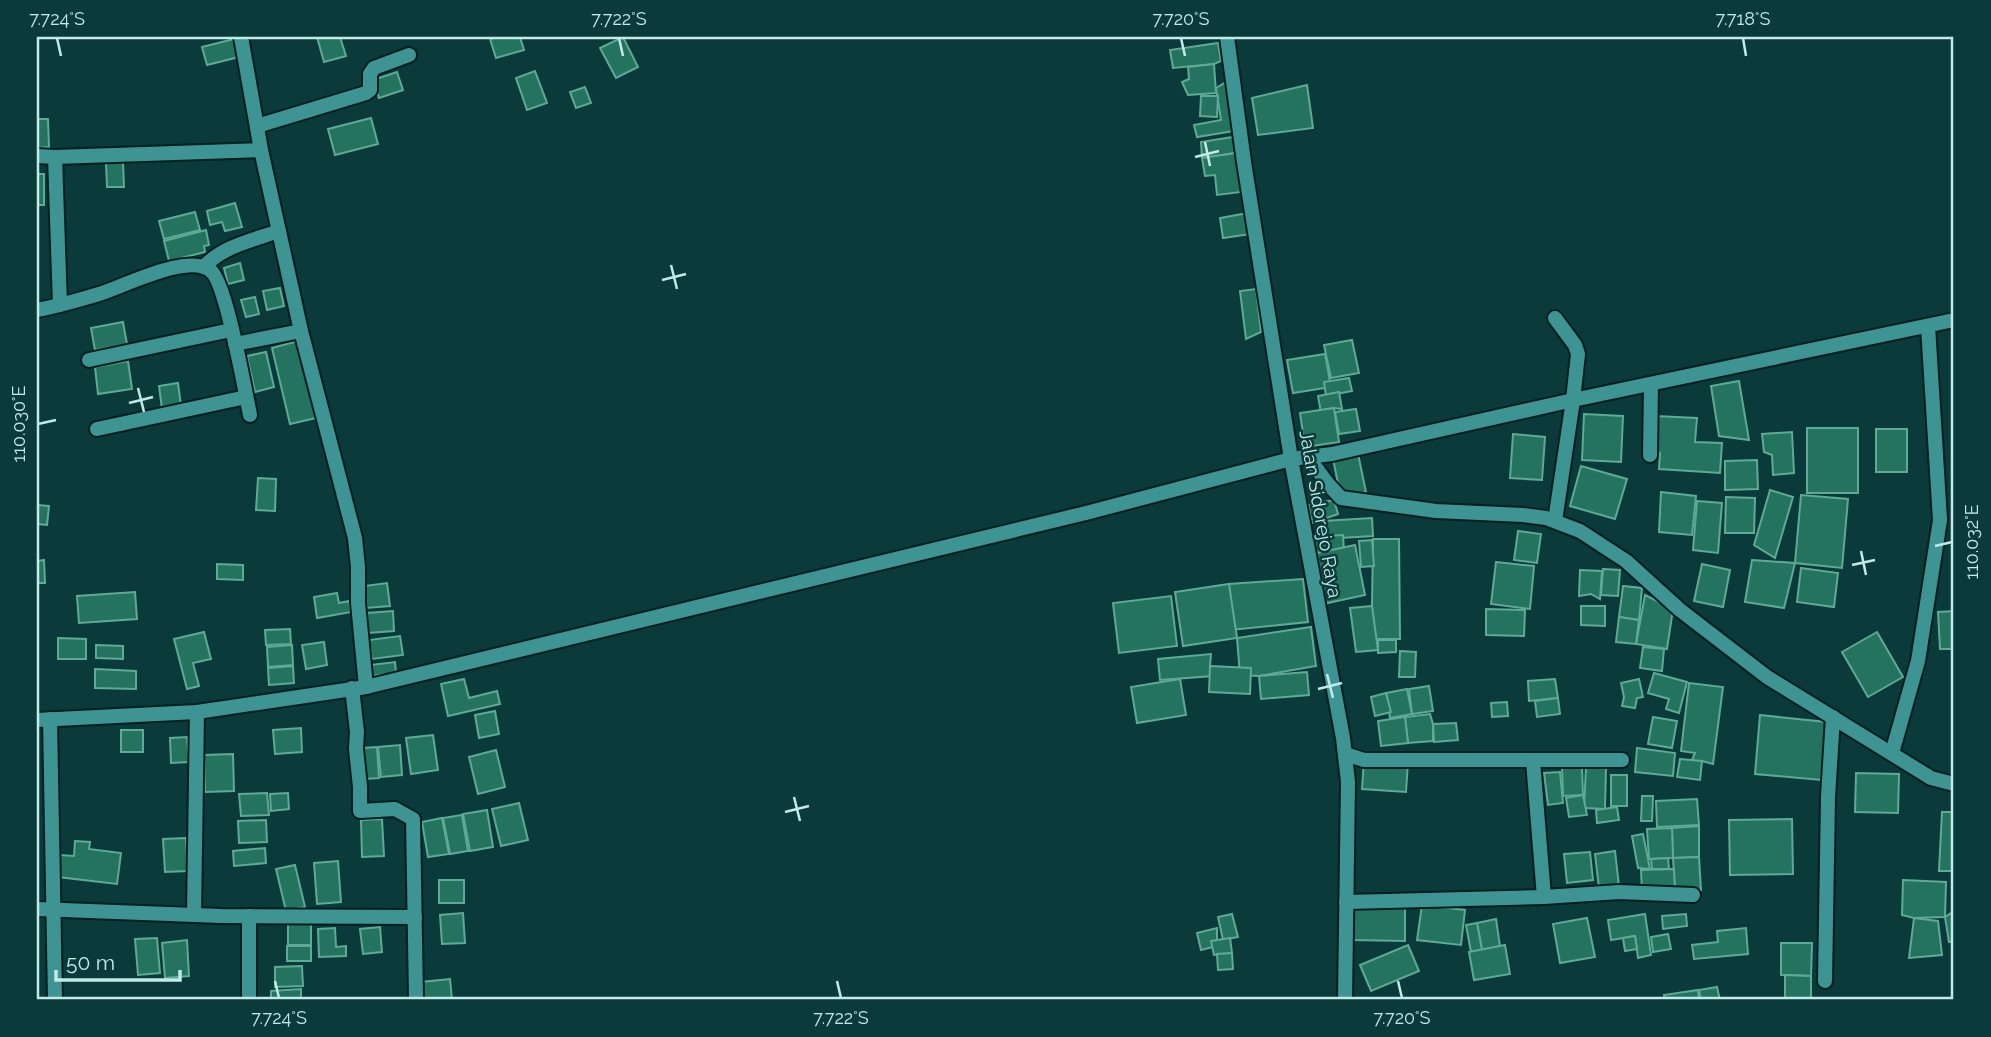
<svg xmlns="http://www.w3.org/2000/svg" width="1991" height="1037" viewBox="0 0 1991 1037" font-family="Raleway,sans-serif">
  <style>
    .building { fill: #24735f; stroke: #5faa94; stroke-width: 2 }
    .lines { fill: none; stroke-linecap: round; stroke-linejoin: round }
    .minor-casing { stroke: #041f1f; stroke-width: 18 }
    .minor { stroke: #3e9492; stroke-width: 14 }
    .ticks { fill: none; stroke: #c2eae8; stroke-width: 2.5 }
    .labels { text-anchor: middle; stroke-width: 5; stroke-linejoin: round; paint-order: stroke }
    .street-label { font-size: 19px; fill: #c2eae8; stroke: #0a3a39 }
    .neatline { fill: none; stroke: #c2eae8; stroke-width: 2.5 }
    .ticks-label { font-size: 18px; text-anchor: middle; fill: #c2eae8 }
  </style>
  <rect width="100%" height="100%" fill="#0a3a39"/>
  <!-- building -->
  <g class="building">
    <polygon points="317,37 340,37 346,56 324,62"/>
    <polygon points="497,37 520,37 524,50 496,58 490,39"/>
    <polygon points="623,37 638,67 616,78 600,48"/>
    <polygon points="234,39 239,57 207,65 202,47"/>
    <polygon points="1218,43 1221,61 1214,64 1173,68 1170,50"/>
    <polygon points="1214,64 1216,93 1188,95 1182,82 1189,79 1188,67"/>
    <polygon points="535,71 547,103 527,110 516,78"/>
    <polygon points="397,72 403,90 379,98 373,80"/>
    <polygon points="1226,82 1234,131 1197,137 1194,125 1221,120 1216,88"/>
    <polygon points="1307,85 1313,128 1258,135 1252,98"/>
    <polygon points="585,87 591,103 576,108 570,92"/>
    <polygon points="1201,96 1218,96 1217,117 1200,116"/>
    <polygon points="371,118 378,144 335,155 328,129"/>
    <polygon points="37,119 48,119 49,147 37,148"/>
    <polygon points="1233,137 1236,153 1202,158 1201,142"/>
    <polygon points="1236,153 1241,192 1217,195 1215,175 1205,176 1202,158"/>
    <polygon points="123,162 124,187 107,187 106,163"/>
    <rect x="37" y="174" width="7" height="31"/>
    <polygon points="235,203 242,227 225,231 222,222 210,225 207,211"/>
    <polygon points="195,212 200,230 164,239 159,221"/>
    <polygon points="1248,213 1251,234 1223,238 1220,218"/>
    <polygon points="206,230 209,245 204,246 205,252 169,261 164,241"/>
    <polygon points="240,263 244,280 228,284 224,268"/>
    <polygon points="280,288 284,306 267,310 263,291"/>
    <polygon points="1256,289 1261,332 1246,339 1240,291"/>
    <polygon points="255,297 259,314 246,317 241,300"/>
    <polygon points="123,322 127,344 95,350 91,328"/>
    <polygon points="1352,340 1359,373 1331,378 1324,345"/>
    <polygon points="298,341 316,418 290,424 272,348"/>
    <polygon points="266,352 274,387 255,392 247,356"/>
    <polygon points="1325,354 1331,387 1293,393 1287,360"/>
    <polygon points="128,361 132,389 98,394 95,367"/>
    <polygon points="1349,378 1352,391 1326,396 1324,382"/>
    <polygon points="1739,381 1749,440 1719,436 1711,386"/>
    <polygon points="178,383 181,406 162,409 159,386"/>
    <polygon points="1339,392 1342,409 1334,408 1321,413 1318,396"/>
    <polygon points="1334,408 1339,442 1305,447 1300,413"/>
    <polygon points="1356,409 1360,431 1339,434 1335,412"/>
    <polygon points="1584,414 1623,416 1621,462 1582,460"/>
    <polygon points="1655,416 1697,418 1695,442 1722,443 1720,473 1659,469 1660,453 1653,449"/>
    <rect x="1807" y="428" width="51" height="65"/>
    <rect x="1876" y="429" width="31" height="43"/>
    <polygon points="1792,432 1794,473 1773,475 1772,455 1764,452 1762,434"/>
    <polygon points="1513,434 1545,437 1542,480 1510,478"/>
    <polygon points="1357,449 1366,492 1341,498 1332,454"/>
    <polygon points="1757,460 1758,489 1725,490 1725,461"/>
    <polygon points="1581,466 1627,479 1615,519 1570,506"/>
    <polygon points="258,478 276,479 275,511 256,510"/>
    <polygon points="1770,490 1793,497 1775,558 1754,545"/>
    <polygon points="1661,492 1696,496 1692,535 1659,532"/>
    <polygon points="1801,495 1848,499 1842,568 1795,563"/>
    <polygon points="1726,497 1755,498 1754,533 1725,533"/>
    <polygon points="1334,500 1338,514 1312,523 1308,505"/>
    <polygon points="1697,501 1722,503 1718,553 1693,550"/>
    <polygon points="37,505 49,506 47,525 37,524"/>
    <polygon points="1372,518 1373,536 1324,539 1323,521"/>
    <polygon points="1518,531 1541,534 1537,563 1514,560"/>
    <polygon points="1343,535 1344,551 1315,553 1314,537"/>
    <polygon points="1373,539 1399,539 1400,639 1375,639 1372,606"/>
    <polygon points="1372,540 1374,566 1361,567 1359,541"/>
    <polygon points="1355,545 1365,595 1323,604 1313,554"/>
    <polygon points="44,560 45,583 37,583 37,561"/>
    <polygon points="1752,560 1795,563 1784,608 1745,602"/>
    <polygon points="1496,562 1534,566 1530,609 1491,604"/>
    <polygon points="217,564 243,565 243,580 217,579"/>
    <polygon points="1702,564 1730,570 1723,607 1694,601"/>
    <polygon points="1801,568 1838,573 1834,607 1797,602"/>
    <polygon points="1603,569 1620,570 1618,596 1601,595"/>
    <polygon points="1580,570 1602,571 1600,599 1591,594 1579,596"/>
    <polygon points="1303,579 1308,622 1231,630 1229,584"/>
    <polygon points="387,583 390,606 366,608 364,586"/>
    <polygon points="1229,584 1237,638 1183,646 1175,592"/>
    <polygon points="1623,586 1642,588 1639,620 1619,617"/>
    <polygon points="135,592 137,619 79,623 77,596"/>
    <polygon points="337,593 339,603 349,601 351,612 317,618 314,597"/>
    <polygon points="1645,595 1673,609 1667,649 1636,644"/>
    <polygon points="1171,596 1177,646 1119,653 1113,603"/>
    <polygon points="1372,606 1378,650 1356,652 1350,608"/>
    <polygon points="1581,606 1605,606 1605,626 1581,625"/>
    <polygon points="1486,609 1525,610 1524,636 1486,635"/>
    <polygon points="393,611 394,631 368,633 367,613"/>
    <polygon points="1954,611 1954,649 1940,649 1938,612"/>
    <polygon points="1619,617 1639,620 1636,644 1616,642"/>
    <polygon points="1311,627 1316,666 1259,676 1240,675 1237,638"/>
    <polygon points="290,629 291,644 266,645 265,630"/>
    <polygon points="204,632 211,659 193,663 199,686 187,689 174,639"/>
    <polygon points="1877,632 1903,677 1868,697 1842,652"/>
    <polygon points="400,636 403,655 372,659 369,640"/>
    <polygon points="58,638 86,639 86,659 58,659"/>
    <polygon points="1378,640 1396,640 1396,652 1378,653"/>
    <polygon points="324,642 327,665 306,669 302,645"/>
    <polygon points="96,645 123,646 123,659 96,658"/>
    <polygon points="292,645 293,665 268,667 267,647"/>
    <polygon points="1643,647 1664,649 1662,671 1640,668"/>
    <polygon points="1400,651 1416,652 1415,677 1399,677"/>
    <polygon points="1211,654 1210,666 1213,676 1160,680 1158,659"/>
    <polygon points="395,662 396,673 372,676 370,665"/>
    <polygon points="293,666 294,683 269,685 268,668"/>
    <polygon points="1210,666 1251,668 1250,694 1209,692"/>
    <polygon points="95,669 136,671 136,689 95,688"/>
    <polygon points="1307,672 1309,695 1261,699 1259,676"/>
    <polygon points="1654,673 1687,682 1679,713 1666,709 1669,699 1648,693"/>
    <polygon points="464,679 469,698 497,691 500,704 448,716 441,684"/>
    <polygon points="1180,679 1186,715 1137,723 1131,687"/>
    <polygon points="1555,679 1558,698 1529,701 1528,681"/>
    <polygon points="1639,679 1643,697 1637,698 1635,708 1622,706 1624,697 1621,683"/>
    <polygon points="1689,683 1723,687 1713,764 1702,761 1691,762 1695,753 1681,751"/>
    <polygon points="1429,686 1433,711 1412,714 1409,689"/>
    <polygon points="1407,689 1412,714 1390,718 1386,693"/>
    <polygon points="1386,693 1391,712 1375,716 1371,697"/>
    <polygon points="1558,698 1560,714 1537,717 1535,701"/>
    <polygon points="1507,702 1508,716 1492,717 1491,703"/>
    <polygon points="495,711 499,734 479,738 475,715"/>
    <polygon points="1430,714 1433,724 1433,741 1408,743 1405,717"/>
    <polygon points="1760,715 1826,722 1821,780 1755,774"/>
    <polygon points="1405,717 1408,743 1381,746 1378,721"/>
    <polygon points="1653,717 1677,721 1672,748 1648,744"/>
    <polygon points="1456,723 1458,740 1434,742 1433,724"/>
    <polygon points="301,728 302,752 275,754 273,730"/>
    <rect x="121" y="730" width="22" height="22"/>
    <polygon points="433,735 438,770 411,774 406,738"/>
    <polygon points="187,737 189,762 171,763 170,738"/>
    <polygon points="400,745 402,775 381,777 378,747"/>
    <polygon points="377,747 379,778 365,779 362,748"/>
    <polygon points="1637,748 1675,753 1673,776 1635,772"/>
    <polygon points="496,750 505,787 478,794 469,757"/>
    <polygon points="233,754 234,791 205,792 204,755"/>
    <polygon points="1680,759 1702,761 1700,780 1677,777"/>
    <polygon points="1364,760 1408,762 1406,792 1362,789"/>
    <polygon points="1582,766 1583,795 1563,796 1562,767"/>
    <polygon points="1586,767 1606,768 1605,809 1584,808"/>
    <polygon points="1560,772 1563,803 1548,805 1544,773"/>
    <polygon points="1856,773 1899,774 1898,813 1855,812"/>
    <rect x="1611" y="775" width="16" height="31"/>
    <polygon points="267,793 269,815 241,816 239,794"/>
    <polygon points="288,793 289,809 271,811 270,794"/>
    <polygon points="1583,795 1587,815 1569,817 1566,798"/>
    <polygon points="1642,796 1653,796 1652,821 1641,821"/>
    <polygon points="1697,799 1699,825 1657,827 1656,801"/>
    <polygon points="519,803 528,840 501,846 492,809"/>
    <polygon points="1617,807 1619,820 1597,823 1596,810"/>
    <polygon points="487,810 493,847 470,851 463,814"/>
    <polygon points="1942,812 1954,812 1954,871 1939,871"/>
    <polygon points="462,815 468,851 450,854 443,818"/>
    <polygon points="442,818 449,854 428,857 422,822"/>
    <polygon points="382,819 384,856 362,857 361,820"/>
    <polygon points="1792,819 1793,874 1730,875 1729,820"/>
    <polygon points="266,820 267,842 239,843 238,821"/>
    <polygon points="1699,826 1699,857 1673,858 1672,828"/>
    <polygon points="1672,828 1673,858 1649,859 1647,829"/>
    <polygon points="1643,834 1650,869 1638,868 1632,836"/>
    <polygon points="186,838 188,871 165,872 163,839"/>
    <polygon points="75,841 90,842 89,849 121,853 117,884 58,877 60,855 74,856"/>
    <polygon points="265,848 266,863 234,866 233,851"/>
    <polygon points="1615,851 1619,886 1599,888 1595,854"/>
    <polygon points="1590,852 1593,880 1567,883 1564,854"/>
    <polygon points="1699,857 1701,890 1675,892 1673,858"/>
    <polygon points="1668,858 1669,869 1652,869 1651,859"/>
    <polygon points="338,861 341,902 317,904 314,863"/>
    <polygon points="295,865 305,907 286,911 276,869"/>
    <polygon points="1674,869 1675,892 1642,893 1641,870"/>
    <rect x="439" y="880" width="25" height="23"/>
    <polygon points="1903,880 1946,882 1945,917 1914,918 1902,915"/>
    <polygon points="1422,905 1465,910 1461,945 1417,940"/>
    <polygon points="1353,907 1405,908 1405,941 1352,940"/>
    <polygon points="1954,911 1954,941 1949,942 1945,917"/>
    <polygon points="463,913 465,943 442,944 440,915"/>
    <polygon points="1232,914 1238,937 1223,940 1218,917"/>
    <polygon points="1645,914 1651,955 1638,958 1635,936 1611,940 1608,920"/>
    <polygon points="1686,914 1687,926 1663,929 1662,916"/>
    <polygon points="1587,918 1595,957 1560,963 1553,924"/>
    <polygon points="1914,918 1938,921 1942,955 1909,958"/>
    <polygon points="1496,919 1500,946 1482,950 1477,923"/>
    <polygon points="1477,923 1482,950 1471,952 1466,925"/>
    <rect x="288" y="924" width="23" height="21"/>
    <polygon points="380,927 382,952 363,954 360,929"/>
    <polygon points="335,928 336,947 346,946 346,956 319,957 318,929"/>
    <polygon points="1217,928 1217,946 1201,950 1197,933"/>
    <polygon points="1746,928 1748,954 1694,959 1692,945 1718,942 1717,931"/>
    <polygon points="1668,934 1671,949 1653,952 1651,937"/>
    <polygon points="1635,936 1637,949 1625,951 1623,938"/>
    <polygon points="157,938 160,973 138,975 135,939"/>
    <polygon points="1230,938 1232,953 1214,955 1211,941"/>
    <polygon points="187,940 189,976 165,978 162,943"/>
    <polygon points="1781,943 1812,943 1811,976 1781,975"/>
    <polygon points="1408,945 1419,971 1371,991 1360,965"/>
    <polygon points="1505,945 1510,974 1474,980 1469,952"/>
    <rect x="287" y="946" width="24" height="15"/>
    <polygon points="1232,953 1233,969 1218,970 1217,954"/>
    <polygon points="302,966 303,986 275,987 275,967"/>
    <polygon points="1785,975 1811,976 1811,1000 1785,1000"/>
    <polygon points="450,979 452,1000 422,1000 421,982"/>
    <polygon points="1717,987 1720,1000 1701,1000 1699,990"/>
    <polygon points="301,989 301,1000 271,1000 271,991"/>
    <polygon points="1698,990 1699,1000 1665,1000 1664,995"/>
  </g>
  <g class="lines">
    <!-- minor casing -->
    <g class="minor-casing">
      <g id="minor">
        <polyline points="241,37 261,150 301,331 355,538 358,567 358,603 366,687"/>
        <polyline points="1227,37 1244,162 1291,459 1343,738 1348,782 1345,1000"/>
        <polyline points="257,126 366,93 370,90 370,74 374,68 409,55"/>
        <polyline points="37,156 55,157 261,150"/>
        <polyline points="55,157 60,305"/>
        <path d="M204 267C222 246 254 240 279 231"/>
        <path d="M37 310C58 306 79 300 99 294 123 287 189 252 211 271 226 283 245 391 250 415"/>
        <polyline points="1555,318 1575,345 1578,354 1573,400 1555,521"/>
        <polyline points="235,344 301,331"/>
        <polyline points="89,360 231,330"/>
        <polyline points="97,429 246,397"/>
        <polyline points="1650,455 1651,384"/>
        <polyline points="1307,456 1328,484 1341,498 1436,511 1523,515 1546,518 1580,531 1626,561 1680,610 1767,677 1931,778 1954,784"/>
        <polyline points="352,688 357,732 356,749 360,787 360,811 395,809 413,819 416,1000"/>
        <polyline points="50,719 55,1000"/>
        <polyline points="37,720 197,712 366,687 1086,513 1291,459 1332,454 1573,400 1954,320"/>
        <polyline points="1892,753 1918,661 1940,520 1928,326"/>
        <polyline points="1345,754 1364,760 1622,760"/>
        <polyline points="1533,761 1544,897"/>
        <polyline points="1346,902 1544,897 1619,892 1693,895"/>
        <polyline points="37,909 221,916 415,917"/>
        <polyline points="194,915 197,712"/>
        <polyline points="1825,981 1828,797 1833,717"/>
        <polyline points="249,1000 249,916"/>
      </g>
    </g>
    <!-- minor -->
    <use href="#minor" class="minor"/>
  </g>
  <!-- ticks -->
  <path class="ticks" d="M57 38 61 56M619 38 623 56M1181 38 1185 56M1743 38 1746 56M1205 142 1210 166M1195 157 1219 151M671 265 677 289M662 280 686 274M138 388 144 412M129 403 153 397M38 424 56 420M1935 546 1952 542M1861 551 1866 575M1852 565 1875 560M1327 674 1333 698M1318 689 1342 683M794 797 800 821M785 812 809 806M275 981 279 998M837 981 841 998M1398 981 1402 998"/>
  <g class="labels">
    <!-- street labels -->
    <g class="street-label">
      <text transform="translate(1321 514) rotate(80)" y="7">Jalan Sidorejo Raya</text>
    </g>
  </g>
  <!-- border -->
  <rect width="1991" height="1037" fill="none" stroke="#0a3a39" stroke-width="77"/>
  <!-- scale -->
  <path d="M56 970v10h124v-10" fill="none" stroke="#c2eae8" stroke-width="3.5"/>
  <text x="66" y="970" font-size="21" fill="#c2eae8" stroke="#0a3a39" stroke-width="5" paint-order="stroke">50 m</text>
  <rect x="38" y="38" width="1914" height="960" class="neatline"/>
  <g class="ticks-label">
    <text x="57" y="25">7.724°S</text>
    <text x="619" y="25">7.722°S</text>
    <text x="1181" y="25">7.720°S</text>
    <text x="1743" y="25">7.718°S</text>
    <text transform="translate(19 424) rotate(-90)" y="6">110.030°E</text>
    <text transform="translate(1972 542) rotate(-90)" y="6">110.032°E</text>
    <text x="279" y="1024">7.724°S</text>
    <text x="841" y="1024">7.722°S</text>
    <text x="1402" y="1024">7.720°S</text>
  </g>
</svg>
